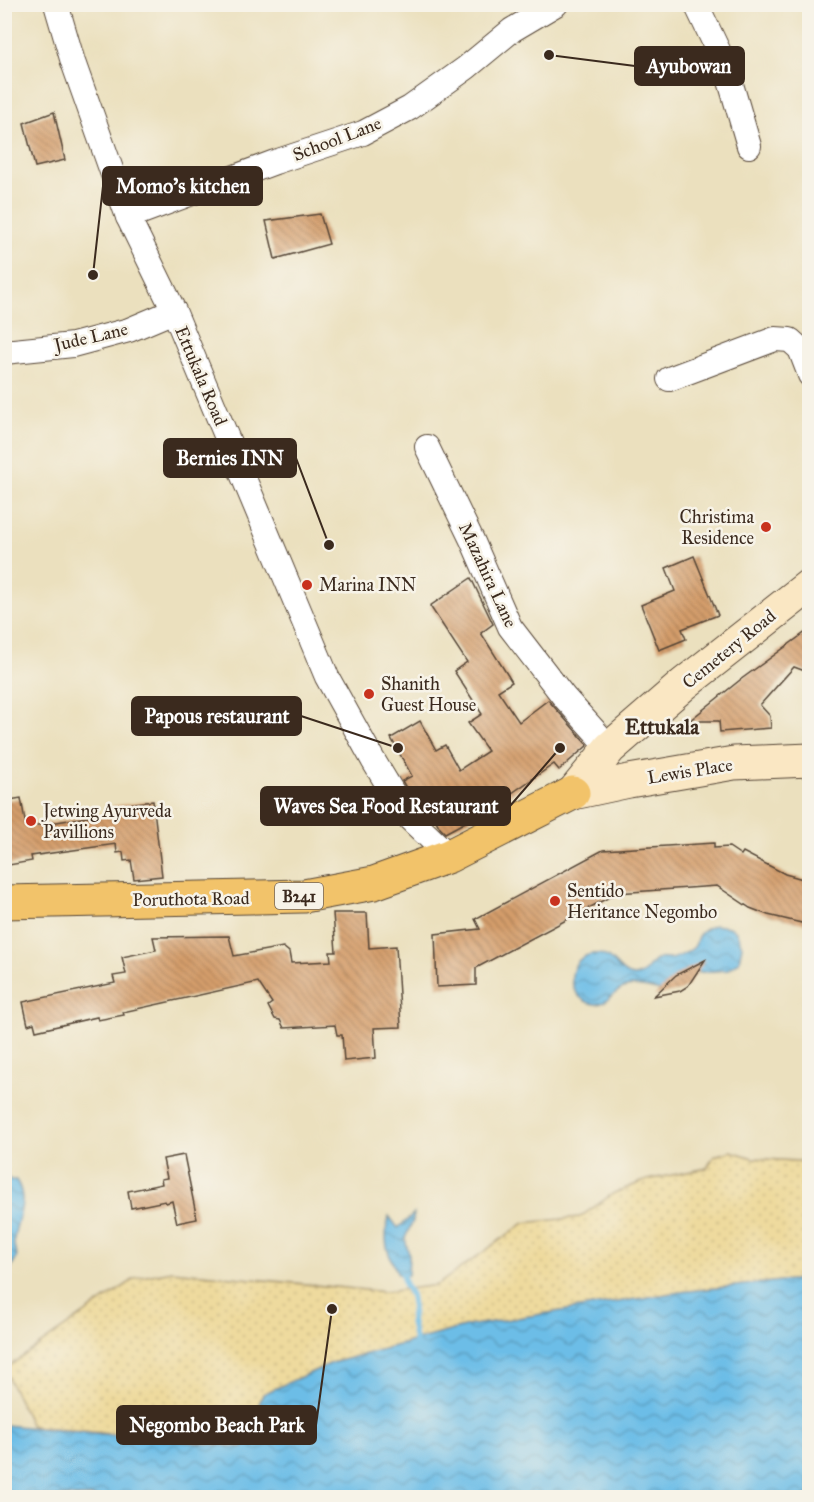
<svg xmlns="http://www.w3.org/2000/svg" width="814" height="1502" viewBox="0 0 814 1502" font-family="'IM FELL Great Primer',serif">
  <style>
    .sand { fill: url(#sand-dots); stroke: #94825e; stroke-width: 1.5 }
    .water { fill: url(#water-waves); stroke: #547482; stroke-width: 1.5 }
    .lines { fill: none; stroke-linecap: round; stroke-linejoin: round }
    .stream { stroke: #6cbde7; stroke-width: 6 }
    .building { fill: url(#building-back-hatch) }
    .street-casing { stroke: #554536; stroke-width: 26 }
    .secondary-casing { stroke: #554536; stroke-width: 35 }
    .primary-casing { stroke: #554536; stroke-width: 35 }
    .street { stroke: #fff; stroke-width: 24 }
    .secondary { stroke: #fae7c3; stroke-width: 33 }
    .primary { stroke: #f2c36a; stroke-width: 33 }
    .poi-dot { fill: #c8321e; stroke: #f7f3e8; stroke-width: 2 }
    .labels { text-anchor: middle; stroke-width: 5; stroke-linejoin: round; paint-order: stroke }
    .shield { fill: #f7f3e8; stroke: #73665b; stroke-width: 1.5 }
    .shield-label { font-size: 16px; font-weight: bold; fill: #3b2a1e }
    .street-label { font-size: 18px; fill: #3b2a1e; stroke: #f7f3e8 }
    .poi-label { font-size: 18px; fill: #3b2a1e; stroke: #f7f3e8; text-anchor: start }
    .quarter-label { font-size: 21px; font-weight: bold; fill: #3b2a1e; stroke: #f7f3e8 }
    .leader { fill: none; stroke: #3b2a1e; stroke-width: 2 }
    .callout-dot { fill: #3b2a1e; stroke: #f7f3e8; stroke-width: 2 }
    .callout { fill: #3b2a1e; stroke: #3b2a1e; stroke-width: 2 }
    .callout-label { font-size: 20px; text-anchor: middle; font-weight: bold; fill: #fff }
  </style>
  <defs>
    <pattern id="sand-dots" width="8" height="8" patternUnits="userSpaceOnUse" patternTransform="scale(1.5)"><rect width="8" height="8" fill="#eeda9e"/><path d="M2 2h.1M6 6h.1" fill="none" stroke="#cdbb88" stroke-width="1.8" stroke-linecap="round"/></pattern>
    <pattern id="water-waves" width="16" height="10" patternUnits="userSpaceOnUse" patternTransform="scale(1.5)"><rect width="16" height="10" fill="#6cbde7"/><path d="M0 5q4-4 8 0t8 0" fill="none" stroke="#5a9abb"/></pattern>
    <pattern id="building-back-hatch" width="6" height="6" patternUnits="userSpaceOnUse" patternTransform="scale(1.5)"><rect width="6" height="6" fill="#d49d6b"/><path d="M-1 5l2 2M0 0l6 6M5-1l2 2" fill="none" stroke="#ad8057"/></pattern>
  </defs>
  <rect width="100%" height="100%" fill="#f7f3e8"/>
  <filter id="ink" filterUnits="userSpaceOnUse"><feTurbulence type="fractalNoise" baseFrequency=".0167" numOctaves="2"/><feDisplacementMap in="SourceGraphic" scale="12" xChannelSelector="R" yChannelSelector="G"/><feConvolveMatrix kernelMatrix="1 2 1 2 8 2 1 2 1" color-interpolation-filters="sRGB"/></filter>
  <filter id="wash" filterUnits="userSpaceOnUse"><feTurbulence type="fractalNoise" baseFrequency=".008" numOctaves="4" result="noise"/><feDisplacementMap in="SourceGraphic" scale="24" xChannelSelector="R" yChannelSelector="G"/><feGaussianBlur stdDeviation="1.35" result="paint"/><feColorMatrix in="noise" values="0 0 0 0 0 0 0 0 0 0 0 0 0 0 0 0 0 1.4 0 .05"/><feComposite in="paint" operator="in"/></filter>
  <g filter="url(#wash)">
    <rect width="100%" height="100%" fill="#ebe0be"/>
    <!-- sand -->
    <polygon class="sand" points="731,1151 753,1158 809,1162 809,1278 680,1292 468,1326 332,1363 263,1394 243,1447 31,1426 5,1371 5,1369 136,1278 172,1271 386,1292 437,1285 524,1223 580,1217 614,1193 647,1180 707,1168 714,1156"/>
    <!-- water -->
    <g class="water">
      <path d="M714 925 729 927 736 931 742 946 739 961 727 970 692 973 662 991C650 989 638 984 626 987 612 991 608 1008 590 1003 565 995 566 957 593 954 616 951 619 982 640 975 648 972 649 964 656 960 661 957 664 959 669 959 675 959 689 952 694 947 697 944 695 943 697 939 700 931 707 928 714 925Z"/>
      <path d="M4 1173 10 1180H16C34 1208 5 1230 17 1256L10 1270 5 1275Z"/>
      <path d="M414 1214 413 1221 405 1238 409 1255 408 1275 398 1274C386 1250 383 1242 389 1216L398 1228Z"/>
      <polygon points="809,1278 809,1497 5,1497 5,1425 243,1447 263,1394 332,1363 468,1326 680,1292"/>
    </g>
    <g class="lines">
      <!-- stream -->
      <polyline class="stream" points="403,1274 404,1283 411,1295 413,1308 411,1321 415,1340"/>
    </g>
    <g id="blocks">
      <!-- building -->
      <g class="building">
        <polygon points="54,112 65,160 35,167 24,123"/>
        <polygon points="320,214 329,244 275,259 266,221"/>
        <polygon points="694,556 718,615 682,629 686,639 659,650 641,605 675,591 666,568"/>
        <polygon points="471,578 493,624 481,633 512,682 498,691 519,722 548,700 588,745 559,770 554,764 486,811 445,833 440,828 427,804 419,808 417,806 402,781 412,776 391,738 420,721 436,750 445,745 459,770 488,751 468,723 482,714 454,671 467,662 430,606"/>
        <polygon points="810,629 810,673 794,667 760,705 770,716 771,728 720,732 719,721 689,721 740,680"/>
        <polygon points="21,798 26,827 112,813 112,806 153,801 162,876 134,879 131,860 124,861 123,852 117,853 116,844 31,856 32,861 9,865 4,840 4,801"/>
        <polygon points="714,843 714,848 729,847 741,855 743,852 785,874 810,881 810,925 768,915 750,908 717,886 617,893 476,968 476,985 437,987 435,934 480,929 475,919 603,850"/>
        <polygon points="333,913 367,913 369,948 396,946 401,1027 374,1028 376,1058 344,1061 342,1035 337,1035 335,1025 284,1028 280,1020 275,1019 268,1006 272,1003 258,982 123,1012 124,1015 98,1020 97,1017 36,1031 34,1023 28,1025 23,1002 115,983 113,976 126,974 122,957 156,950 153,937 229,936 234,956 283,947 289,952 291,963 331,961 330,952 336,952"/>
        <polygon points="705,960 688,986 680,991 654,996 676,975"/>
        <polygon points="184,1155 197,1219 177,1223 172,1201 166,1203 165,1201 131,1208 128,1191 162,1184 161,1179 167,1178 163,1159"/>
      </g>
    </g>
  </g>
  <g filter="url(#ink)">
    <use href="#blocks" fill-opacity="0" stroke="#554536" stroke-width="1.5"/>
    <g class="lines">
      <!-- street casing -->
      <g class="street-casing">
        <g id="street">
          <polyline points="56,4 73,62 128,217 174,311 327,677 373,760 406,815 449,856"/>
          <polyline points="696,4 726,67 749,146"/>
          <polyline points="128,217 275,162 363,133 410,108 466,68 512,30 556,4"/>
          <polyline points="4,352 73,345 129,330 174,311"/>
          <polyline points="669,379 775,339 790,340 800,349 810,375"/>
          <polyline points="427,447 472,540 510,627 564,697 610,748"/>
        </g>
      </g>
      <!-- secondary casing -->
      <g class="secondary-casing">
        <g id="secondary">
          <polyline points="573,793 610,748 684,684 810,585"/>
          <polyline points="573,793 629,781 734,763 810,760"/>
        </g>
      </g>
      <!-- primary casing -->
      <g class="primary-casing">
        <polyline id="primary" points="4,902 304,896 374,883 449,856 573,793"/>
      </g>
      <!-- street -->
      <use href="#street" class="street"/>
      <!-- secondary -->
      <use href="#secondary" class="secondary"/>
      <!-- primary -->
      <use href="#primary" class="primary"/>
    </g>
  </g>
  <!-- markers -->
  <g class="poi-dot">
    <circle cx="766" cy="527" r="6"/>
    <circle cx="307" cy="585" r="6"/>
    <circle cx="369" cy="694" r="6"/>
    <circle cx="31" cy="821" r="6"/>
    <circle cx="555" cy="901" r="6"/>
  </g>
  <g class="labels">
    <!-- shield labels -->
    <rect class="shield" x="275" y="883" width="48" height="26" rx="4.5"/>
    <g class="shield-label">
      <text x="299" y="902">B241</text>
    </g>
    <!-- street labels -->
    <g class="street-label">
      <text transform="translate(337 139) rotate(-21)" y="6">School Lane</text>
      <text transform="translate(91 337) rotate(-13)" y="6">Jude Lane</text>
      <text transform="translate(201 376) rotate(67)" y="6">Ettukala Road</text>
      <text transform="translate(488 575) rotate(65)" y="6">Mazahira Lane</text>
      <text transform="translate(729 649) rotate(-39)" y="6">Cemetery Road</text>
      <text transform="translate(690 771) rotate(-9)" y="6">Lewis Place</text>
      <text transform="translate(191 899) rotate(-1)" y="6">Poruthota Road</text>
    </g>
    <!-- poi labels -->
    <g class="poi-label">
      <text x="754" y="523" text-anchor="end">Christima<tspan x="754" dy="21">Residence</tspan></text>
      <text x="319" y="591">Marina INN</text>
      <text x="381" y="690">Shanith<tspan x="381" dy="21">Guest House</tspan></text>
      <text x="43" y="817">Jetwing Ayurveda<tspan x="43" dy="21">Pavillions</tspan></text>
      <text x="567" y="897">Sentido<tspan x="567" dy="21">Heritance Negombo</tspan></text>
    </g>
    <!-- quarter labels -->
    <g class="quarter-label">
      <text x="662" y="734">Ettukala</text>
    </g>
  </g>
  <!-- callouts -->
  <path class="leader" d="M549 55L635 66M93 275L103 186M329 545L296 458M398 748L301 716M560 748L510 806M332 1309L316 1425"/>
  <g class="callout-dot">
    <circle cx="549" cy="55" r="6"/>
    <circle cx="93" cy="275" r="6"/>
    <circle cx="329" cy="545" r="6"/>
    <circle cx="398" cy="748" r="6"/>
    <circle cx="560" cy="748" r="6"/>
    <circle cx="332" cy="1309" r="6"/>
  </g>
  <g class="callout">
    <rect x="635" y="47" width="109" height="38" rx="6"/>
    <rect x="103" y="167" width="159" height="38" rx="6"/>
    <rect x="164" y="439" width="132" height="38" rx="6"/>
    <rect x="132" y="697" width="169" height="38" rx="6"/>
    <rect x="261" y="787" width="249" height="38" rx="6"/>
    <rect x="117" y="1406" width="199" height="38" rx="6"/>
  </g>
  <g class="callout-label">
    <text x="689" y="73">Ayubowan</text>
    <text x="183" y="193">Momo's kitchen</text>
    <text x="230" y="465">Bernies INN</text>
    <text x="217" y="723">Papous restaurant</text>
    <text x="386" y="813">Waves Sea Food Restaurant</text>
    <text x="217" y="1432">Negombo Beach Park</text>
  </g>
  <!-- margin -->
  <rect width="814" height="1502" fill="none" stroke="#f7f3e8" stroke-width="24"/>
</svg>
